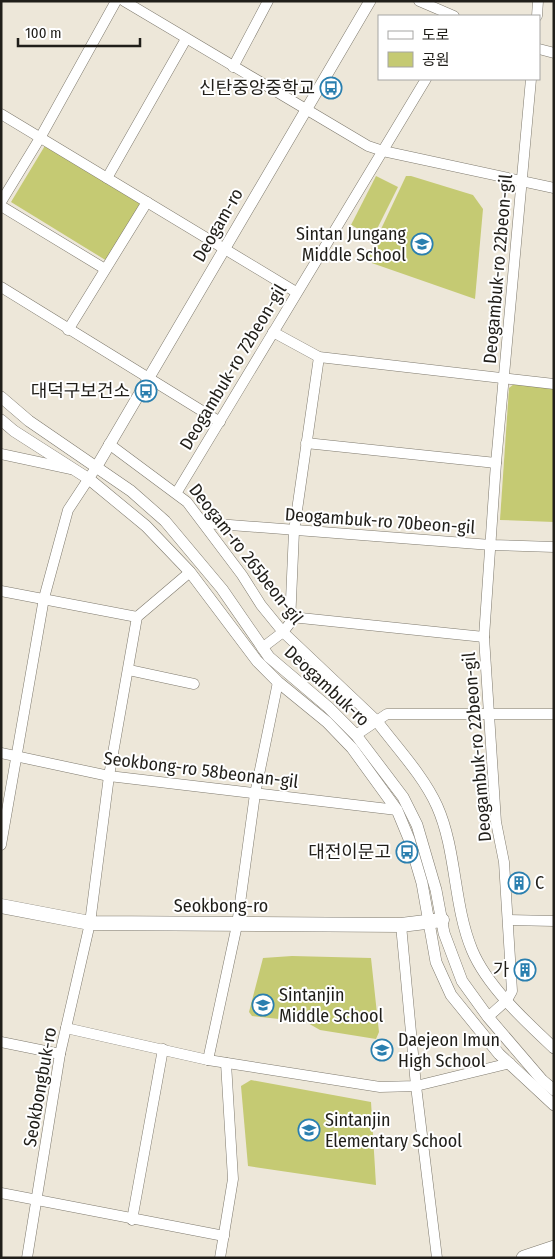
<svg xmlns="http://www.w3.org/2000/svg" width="555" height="1259" viewBox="0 0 555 1259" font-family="'Fira Sans Condensed','Noto Sans KR',sans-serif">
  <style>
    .green { fill: #c5ca73 }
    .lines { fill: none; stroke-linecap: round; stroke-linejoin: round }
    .minor-casing { stroke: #7f7a6e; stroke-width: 11 }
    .tertiary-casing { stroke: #7f7a6e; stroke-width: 12 }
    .secondary-casing { stroke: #7f7a6e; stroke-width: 15 }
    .primary-casing { stroke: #7f7a6e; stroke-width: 16 }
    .minor { stroke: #fff; stroke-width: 10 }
    .tertiary { stroke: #fff; stroke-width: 11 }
    .secondary { stroke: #fff; stroke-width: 14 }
    .primary { stroke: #fff; stroke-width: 15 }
    .labels { text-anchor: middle; stroke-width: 4; stroke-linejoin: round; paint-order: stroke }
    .poi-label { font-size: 18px; fill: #201e19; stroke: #fff; text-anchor: end }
    .street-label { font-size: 18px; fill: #201e19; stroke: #fff }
  </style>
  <rect width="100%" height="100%" fill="#ede7d9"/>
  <!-- green -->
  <g class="green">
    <polygon points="46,144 142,203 107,261 11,202"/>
    <polygon points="376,176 398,187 373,237 351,225"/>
    <polygon points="406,176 411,176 473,195 483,209 475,299 366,261"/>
    <polygon points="514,384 554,389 554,522 500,520 509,388"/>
    <polygon points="292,956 371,958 379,1032 376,1039 320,1030 306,1022 252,1016 249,1012 263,958"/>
    <polygon points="251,1080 371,1102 376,1185 248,1166 241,1086"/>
  </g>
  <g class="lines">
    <!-- minor casing -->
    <g class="minor-casing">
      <g id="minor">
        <polyline points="124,1 368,146 383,151 554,188"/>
        <polyline points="419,1 454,16"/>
        <polyline points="537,16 538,1"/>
        <polyline points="539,49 554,53"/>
        <polyline points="233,67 268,1"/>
        <polyline points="1,114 296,292"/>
        <polyline points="107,178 186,39"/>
        <polyline points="1,202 40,138 116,1"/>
        <polyline points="1,206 105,269"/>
        <polyline points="1,287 220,422"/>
        <polyline points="68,330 147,202"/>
        <polyline points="273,332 319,357 554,384"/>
        <polyline points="306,443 496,463"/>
        <polyline points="109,444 187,502 242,575 261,605 283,632 376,720"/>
        <polyline points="1,454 71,469"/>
        <polyline points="177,492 426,79"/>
        <polyline points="204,523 491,545 554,547"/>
        <polyline points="1,591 137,617"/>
        <polyline points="291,617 484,637"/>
        <polyline points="262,648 283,632 290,623 294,531 319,357"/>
        <polyline points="129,670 194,684"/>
        <polyline points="356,735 387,714 554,714"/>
        <polyline points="1,753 109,776 397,810"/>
        <polyline points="1,845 44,598 68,510 97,466"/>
        <polyline points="508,920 554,921"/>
        <polyline points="401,925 416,1086 437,1258"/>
        <polyline points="488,1017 507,1000 512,991 504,862 496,822 484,637 496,463 531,79"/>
        <polyline points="66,1028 208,1060 380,1087 416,1086 510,1063"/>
        <polyline points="1,1042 60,1054"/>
        <polyline points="208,1060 237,925 255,794 278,682"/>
        <polyline points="1,1193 224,1236"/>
        <polyline points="132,1220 163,1049"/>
        <polyline points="27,1258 60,1054 90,923 109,776 137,617 190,572"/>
        <polyline points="220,1258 233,1179 226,1063"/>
      </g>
    </g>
    <!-- tertiary casing -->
    <g class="tertiary-casing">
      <g id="tertiary">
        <polyline points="1,397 29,421 131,491 165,521 222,589 269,657 328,707 356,735 403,797 417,825 436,890 444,933 462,981 488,1017 542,1080 554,1090"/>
        <polyline points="1,420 14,431 89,479 146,526 190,572 257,661 278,682 327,722 352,748 397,810 409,839 422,883 436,962 451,995 499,1054 554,1105"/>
        <polyline points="97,466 370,1"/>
        <path d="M376 720C396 747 423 775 437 806 457 851 453 904 472 950 487 986 525 1021 554 1048"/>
      </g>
    </g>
    <!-- secondary casing -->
    <g class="secondary-casing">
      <polyline id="secondary" points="1,906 90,923 401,925 442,920"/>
    </g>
    <!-- primary casing -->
    <g class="primary-casing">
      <polyline id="primary" points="524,1258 554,1248"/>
    </g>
    <!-- minor -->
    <use href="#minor" class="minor"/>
    <!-- tertiary -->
    <use href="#tertiary" class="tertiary"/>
    <!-- secondary -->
    <use href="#secondary" class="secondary"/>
    <!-- primary -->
    <use href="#primary" class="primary"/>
  </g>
  <!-- icons -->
  <defs>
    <g id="bus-ring" transform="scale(1.125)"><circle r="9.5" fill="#fff" stroke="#2a7faf" stroke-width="1.5"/><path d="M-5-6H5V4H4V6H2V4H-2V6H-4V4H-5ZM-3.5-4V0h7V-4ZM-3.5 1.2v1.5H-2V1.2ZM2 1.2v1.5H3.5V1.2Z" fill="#2a7faf"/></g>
    <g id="school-ring" transform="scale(1.125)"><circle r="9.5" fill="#fff" stroke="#2a7faf" stroke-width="1.5"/><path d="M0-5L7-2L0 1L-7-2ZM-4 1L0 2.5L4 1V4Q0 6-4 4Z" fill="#2a7faf"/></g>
    <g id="building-ring" transform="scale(1.125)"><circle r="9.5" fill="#fff" stroke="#2a7faf" stroke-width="1.5"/><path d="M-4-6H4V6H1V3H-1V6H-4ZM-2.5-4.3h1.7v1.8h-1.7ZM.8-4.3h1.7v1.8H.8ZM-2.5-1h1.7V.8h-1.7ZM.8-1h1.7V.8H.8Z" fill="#2a7faf"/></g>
  </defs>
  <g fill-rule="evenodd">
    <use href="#bus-ring" x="331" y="88"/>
    <use href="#school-ring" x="422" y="244"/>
    <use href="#bus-ring" x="146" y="391"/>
    <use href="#bus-ring" x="407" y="852"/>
    <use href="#building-ring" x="519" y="883"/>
    <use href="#building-ring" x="525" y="970"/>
    <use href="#school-ring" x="263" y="1005"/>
    <use href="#school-ring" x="382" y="1050"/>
    <use href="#school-ring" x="309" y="1130"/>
  </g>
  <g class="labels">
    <!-- poi labels -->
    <g class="poi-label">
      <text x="315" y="94">신탄중앙중학교</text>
      <text x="406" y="240">Sintan Jungang<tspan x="406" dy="21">Middle School</tspan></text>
      <text x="130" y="397">대덕구보건소</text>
      <text x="391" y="858">대전이문고</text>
      <text x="535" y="889" text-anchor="start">C</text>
      <text x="509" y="976">가</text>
      <text x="279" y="1001" text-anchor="start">Sintanjin<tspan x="279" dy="21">Middle School</tspan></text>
      <text x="398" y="1046" text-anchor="start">Daejeon Imun<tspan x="398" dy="21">High School</tspan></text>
      <text x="325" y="1126" text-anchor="start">Sintanjin<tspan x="325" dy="21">Elementary School</tspan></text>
    </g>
    <!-- street labels -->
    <g class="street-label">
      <text transform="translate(218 225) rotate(-60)" y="6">Deogam-ro</text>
      <text transform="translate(498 269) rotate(-85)" y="6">Deogambuk-ro 22beon-gil</text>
      <text transform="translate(233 367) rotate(-59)" y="6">Deogambuk-ro 72beon-gil</text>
      <text transform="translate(380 521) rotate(4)" y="6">Deogambuk-ro 70beon-gil</text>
      <text transform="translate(246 554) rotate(52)" y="6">Deogam-ro 265beon-gil</text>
      <text transform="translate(327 686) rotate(43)" y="6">Deogambuk-ro</text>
      <text transform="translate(477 747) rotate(-95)" y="6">Deogambuk-ro 22beon-gil</text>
      <text transform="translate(201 770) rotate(7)" y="6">Seokbong-ro 58beonan-gil</text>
      <text x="221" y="912">Seokbong-ro</text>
      <text transform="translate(40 1087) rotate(-80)" y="6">Seokbongbuk-ro</text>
    </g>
  </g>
  <!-- border -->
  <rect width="555" height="1259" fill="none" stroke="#201e19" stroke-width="5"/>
  <!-- legend -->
  <rect x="378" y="15" width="162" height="65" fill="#ffffff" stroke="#a6a5a3"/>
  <rect x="388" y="31" width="25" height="8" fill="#ffffff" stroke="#a6a5a3"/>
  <text x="422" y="40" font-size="15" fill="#201e19">도로</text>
  <rect x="388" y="52" width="25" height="15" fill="#c5ca73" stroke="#a6a5a3"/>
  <text x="422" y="65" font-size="15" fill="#201e19">공원</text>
  <!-- scale -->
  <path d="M18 38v8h122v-8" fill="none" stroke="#201e19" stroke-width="2.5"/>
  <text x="25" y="38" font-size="15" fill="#201e19" stroke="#ffffff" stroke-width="4" paint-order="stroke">100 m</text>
</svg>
